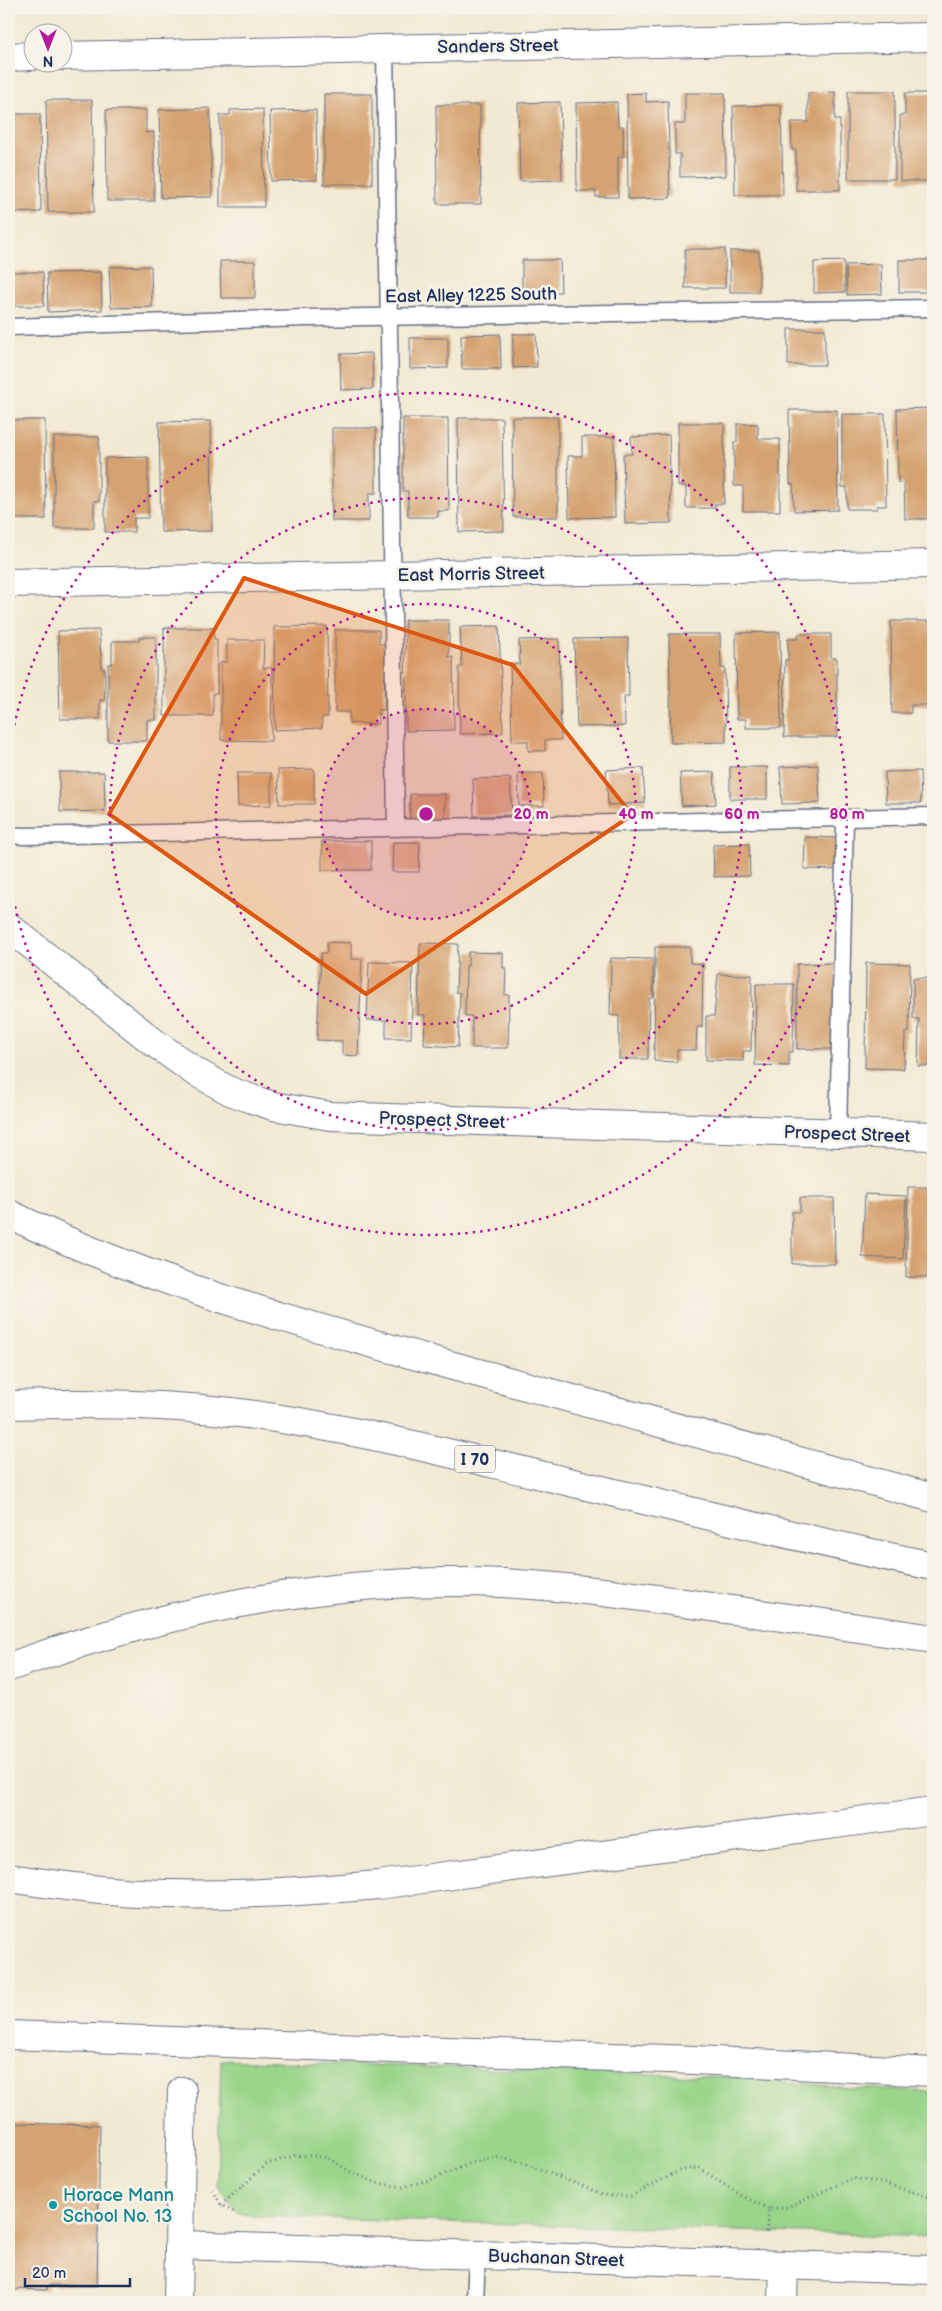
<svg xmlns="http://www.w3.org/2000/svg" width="942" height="2311" viewBox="0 0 942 2311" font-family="'Balsamiq Sans',sans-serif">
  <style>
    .green { fill: #9ad589; stroke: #5a8274 }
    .building { fill: #d5a371 }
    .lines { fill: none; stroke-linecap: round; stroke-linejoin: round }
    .service-casing { stroke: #667087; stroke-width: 19 }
    .minor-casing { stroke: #667087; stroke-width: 30 }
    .secondary-casing { stroke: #667087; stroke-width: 30 }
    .motorway-casing { stroke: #667087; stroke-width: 30 }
    .path { stroke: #667087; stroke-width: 3; stroke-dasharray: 1 4; stroke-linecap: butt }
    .service { stroke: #fff; stroke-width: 16 }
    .minor { stroke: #fff; stroke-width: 28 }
    .secondary { stroke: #fff; stroke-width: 28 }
    .motorway { stroke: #fff; stroke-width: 28 }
    .marked { fill: #de5710; fill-opacity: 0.2; stroke: #de5710; stroke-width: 4; stroke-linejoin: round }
    .ring { fill: none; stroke: #b5179e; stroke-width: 2.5; stroke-dasharray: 2.5 5 }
    .culture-dot { fill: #0f9aa8; stroke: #f7f3e8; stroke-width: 2 }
    .labels { text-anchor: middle; stroke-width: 5; stroke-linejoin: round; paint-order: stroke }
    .shield { fill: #f7f3e8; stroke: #5d6a87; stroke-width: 1 }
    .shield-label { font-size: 16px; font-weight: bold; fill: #1b2f5e }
    .street-label { font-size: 18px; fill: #1b2f5e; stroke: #f7f3e8 }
    .culture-label { font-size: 18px; fill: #0d838f; stroke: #f7f3e8; text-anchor: start }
    .centre { fill: #b5179e; stroke: #f7f3e8; stroke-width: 2.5 }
    .ring-label { font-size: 15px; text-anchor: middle; font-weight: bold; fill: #b5179e; stroke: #f7f3e8; stroke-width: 5; stroke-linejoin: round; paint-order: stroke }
  </style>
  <rect width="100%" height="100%" fill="#f7f3e8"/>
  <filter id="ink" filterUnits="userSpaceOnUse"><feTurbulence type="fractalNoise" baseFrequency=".02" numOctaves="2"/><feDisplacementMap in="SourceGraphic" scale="10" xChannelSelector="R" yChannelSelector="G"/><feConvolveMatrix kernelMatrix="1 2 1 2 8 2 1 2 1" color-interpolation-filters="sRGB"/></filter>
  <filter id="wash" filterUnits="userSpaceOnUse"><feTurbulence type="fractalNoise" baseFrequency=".0096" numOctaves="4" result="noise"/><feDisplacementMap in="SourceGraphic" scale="20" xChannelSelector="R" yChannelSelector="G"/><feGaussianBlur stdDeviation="1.12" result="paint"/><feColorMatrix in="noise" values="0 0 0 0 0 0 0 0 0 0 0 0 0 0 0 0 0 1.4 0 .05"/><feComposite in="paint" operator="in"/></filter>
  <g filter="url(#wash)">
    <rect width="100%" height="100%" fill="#f2e9d2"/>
    <!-- green -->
    <polygon class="green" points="221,2060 734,2077 852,2088 933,2092 933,2237 253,2216 239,2213 217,2185"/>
    <g id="blocks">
      <!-- building -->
      <g class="building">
        <rect x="848" y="91" width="47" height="88"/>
        <polygon points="835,92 835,120 840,120 840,190 796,190 796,150 792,150 791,122 808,122 808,93"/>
        <polygon points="646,93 646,102 668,101 670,198 628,199 627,94"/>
        <polygon points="685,93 725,93 726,176 680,177 680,154 675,154 675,124 685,124"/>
        <polygon points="905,93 933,93 933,181 900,181 900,115 905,115"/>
        <rect x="324" y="94" width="48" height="90"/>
        <polygon points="46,100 92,100 94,212 48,212"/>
        <polygon points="560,102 562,180 520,181 518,103"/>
        <polygon points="617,102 618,126 623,126 623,157 618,157 618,197 596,197 596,191 577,191 576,103"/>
        <polygon points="436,105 480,105 481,204 437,204"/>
        <polygon points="781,105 783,195 735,195 733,106"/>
        <polygon points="210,108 212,197 161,198 159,110"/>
        <polygon points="263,109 264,207 220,207 220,115 230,115 230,110"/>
        <polygon points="106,110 146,110 146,133 154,132 154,201 107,201"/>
        <polygon points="316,110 317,180 271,181 270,111"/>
        <polygon points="9,114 40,114 41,212 9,213"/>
        <rect x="685" y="249" width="40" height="39"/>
        <rect x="730" y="251" width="29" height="41"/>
        <polygon points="522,260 560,260 561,292 522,293"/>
        <rect x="899" y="260" width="34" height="32"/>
        <polygon points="220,261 255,261 255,298 221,298"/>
        <polygon points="844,261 845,292 814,293 814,262"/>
        <polygon points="881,264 882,294 847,295 846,265"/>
        <polygon points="151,266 152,307 111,308 109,267"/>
        <polygon points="10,272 43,272 44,306 11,306"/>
        <polygon points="101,272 102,310 48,312 47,273"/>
        <rect x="788" y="329" width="37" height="36"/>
        <polygon points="500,334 501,369 462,369 461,335"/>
        <polygon points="513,334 536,334 537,367 513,368"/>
        <polygon points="410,338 448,338 448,368 410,369"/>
        <polygon points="372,353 373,389 341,390 340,354"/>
        <polygon points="933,408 933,519 905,519 904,483 898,483 897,409"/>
        <polygon points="789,410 837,410 838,510 794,511 793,484 790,484"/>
        <polygon points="842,414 885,414 886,506 877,506 877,509 847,509 847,487 842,487"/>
        <polygon points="512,417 558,417 558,517 513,517"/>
        <polygon points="403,418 448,418 449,511 438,511 438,517 408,517 408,491 403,491"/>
        <polygon points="458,418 502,418 504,531 459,532"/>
        <polygon points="9,420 45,420 46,519 9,519"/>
        <polygon points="211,421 212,531 161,532 159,422"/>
        <polygon points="678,423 724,423 724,504 715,504 715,508 686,508 686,486 678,486"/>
        <polygon points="737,424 758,424 758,439 780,439 780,511 743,511 743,486 734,486 734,442 737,442"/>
        <polygon points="332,428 376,428 376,493 369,493 369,521 332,521"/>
        <polygon points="669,435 671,523 625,524 623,454 632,454 631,437"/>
        <polygon points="54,437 99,437 99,501 94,501 94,528 54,528"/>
        <polygon points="582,437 614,437 615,517 569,518 568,456 582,456"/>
        <polygon points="148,457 148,518 134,518 134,532 105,532 105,458"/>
        <polygon points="405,620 449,620 449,657 453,657 454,730 406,731"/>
        <polygon points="891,621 933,621 933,705 911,705 911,713 892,713"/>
        <polygon points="327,626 328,717 322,717 322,728 275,730 274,627"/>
        <polygon points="499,626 503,733 460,734 459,667 462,667 460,627"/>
        <polygon points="164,628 214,628 214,639 217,639 217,693 213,693 213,716 164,716"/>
        <polygon points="99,630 102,669 105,669 105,700 100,700 100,719 60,719 58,631"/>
        <polygon points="335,630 379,630 379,644 385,644 384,710 378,710 378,724 349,723 349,712 335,712"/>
        <polygon points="780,632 781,728 746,728 746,719 737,719 736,633"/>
        <polygon points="669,634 720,634 721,668 725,668 726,742 671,743"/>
        <polygon points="798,634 831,634 831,658 837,658 837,737 784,737 785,660 788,660 788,639 798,639"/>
        <polygon points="139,637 156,637 156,720 147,720 147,741 108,741 108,664 112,664 112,641 139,641"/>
        <polygon points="628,638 629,696 624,696 625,726 577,727 574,639"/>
        <polygon points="559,639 561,740 545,740 545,751 528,751 528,741 512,741 510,664 520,664 519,640"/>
        <polygon points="227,640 264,640 263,668 272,668 271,741 221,740 221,662 227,662"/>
        <polygon points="818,765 820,803 782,804 780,767"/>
        <rect x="730" y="767" width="37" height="32"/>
        <polygon points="643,768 645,803 608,805 606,770"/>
        <polygon points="314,769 314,804 279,804 278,770"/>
        <polygon points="920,771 921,803 886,803 885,772"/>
        <polygon points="59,772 104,772 105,811 60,812"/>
        <polygon points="714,772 716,804 682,806 680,773"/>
        <polygon points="237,773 271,773 271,805 238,806"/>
        <polygon points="518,773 543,773 544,806 519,806"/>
        <polygon points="510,778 512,815 474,816 473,779"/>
        <rect x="410" y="794" width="35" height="26"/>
        <polygon points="805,837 842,838 841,870 804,869"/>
        <rect x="322" y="841" width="49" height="29"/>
        <polygon points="393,842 420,842 419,872 392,872"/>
        <polygon points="749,844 750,876 714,877 713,845"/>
        <polygon points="327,942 351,943 351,959 362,959 358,1056 342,1055 342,1041 317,1040 321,953 327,953"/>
        <polygon points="420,943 458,944 456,992 460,993 458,1047 424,1045 425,1015 418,1015"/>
        <polygon points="655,947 690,947 690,963 703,964 702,1027 697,1027 696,1050 677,1050 677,1062 654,1061"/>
        <polygon points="468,952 503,953 503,968 506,968 505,995 509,995 508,1048 472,1048 472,1016 465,1016 466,966 468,966"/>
        <polygon points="611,958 653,959 653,998 649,998 648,1059 619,1059 619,1016 610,1015"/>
        <polygon points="369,962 413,963 411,1038 386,1038 386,1020 367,1020"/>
        <polygon points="836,963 836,1049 797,1049 797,964"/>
        <polygon points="866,963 910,964 909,1032 905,1032 904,1069 865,1068"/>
        <polygon points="718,974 752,975 751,1051 743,1051 743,1061 706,1060 706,1016 714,1016"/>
        <polygon points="913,978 933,978 933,1066 918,1066 919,1019 913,1019"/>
        <polygon points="756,984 794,984 793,1052 789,1052 789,1066 755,1065"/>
        <polygon points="908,1187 933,1187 933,1277 906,1277"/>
        <polygon points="865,1194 906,1196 903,1259 862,1257"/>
        <polygon points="800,1198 834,1198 835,1264 792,1264 792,1212 800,1212"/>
        <polygon points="9,2123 100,2125 97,2286 48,2285 47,2290 9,2289"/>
      </g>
    </g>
  </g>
  <g filter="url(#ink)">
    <use href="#blocks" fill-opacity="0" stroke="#667087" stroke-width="1"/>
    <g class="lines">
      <!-- service casing -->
      <g class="service-casing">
        <g id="service">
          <polyline points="385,49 396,827"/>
          <polyline points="9,327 306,318 933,308"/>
          <polyline points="9,835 24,836 933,816"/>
          <polyline points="838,1134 845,818"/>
          <polyline points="475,2302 477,2255"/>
        </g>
      </g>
      <!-- minor casing -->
      <g class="minor-casing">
        <g id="minor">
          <polyline points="62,56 933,37"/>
          <polyline points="9,57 32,56"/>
          <polyline points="180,2245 933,2270"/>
          <polyline points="178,2302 182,2091"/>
          <polyline points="783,2302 784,2265"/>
        </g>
      </g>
      <!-- secondary casing -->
      <g class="secondary-casing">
        <g id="secondary">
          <polyline points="9,583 933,564"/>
          <polyline points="9,927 152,1041 194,1071 230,1091 252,1099 273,1106 330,1116 933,1136"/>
        </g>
      </g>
      <!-- motorway casing -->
      <g class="motorway-casing">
        <g id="motorway">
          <path d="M9 1214C153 1285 310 1326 464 1369 621 1412 777 1455 933 1498"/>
          <path d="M9 1405C82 1403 158 1403 231 1412 333 1424 432 1449 532 1473 666 1505 799 1539 933 1566"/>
          <path d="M9 1667C168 1610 333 1575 503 1583 575 1587 647 1597 718 1608 790 1618 862 1628 933 1639"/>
          <path d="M9 1878C51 1884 95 1891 138 1893 218 1897 298 1892 378 1885L933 1811"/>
          <polyline points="9,2035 695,2060 933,2072"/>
        </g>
      </g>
      <!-- path -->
      <g class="path">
        <polyline points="213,2190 221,2205 236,2213"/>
        <polyline points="221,2205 267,2164 296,2155 326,2157 351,2172 377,2183 403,2187 433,2179 474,2162 497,2157 523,2163 608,2196 631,2196 681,2170 699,2168 742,2196 769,2209"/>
        <polyline points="766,2232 769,2209 788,2207 853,2178 883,2183 933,2198"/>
      </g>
      <!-- service -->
      <use href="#service" class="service"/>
      <!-- minor -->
      <use href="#minor" class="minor"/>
      <!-- secondary -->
      <use href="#secondary" class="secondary"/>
      <!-- motorway -->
      <use href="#motorway" class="motorway"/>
    </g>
  </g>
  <!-- marked area -->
  <path class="marked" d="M244 578 513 665 632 815 366 994 109 814Z"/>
  <!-- distance rings -->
  <circle cx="426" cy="814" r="105" fill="#b5179e" fill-opacity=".12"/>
  <g class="ring">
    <circle cx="426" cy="814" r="105"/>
    <circle cx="426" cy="814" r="210"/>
    <circle cx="426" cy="814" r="316"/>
    <path d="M9 755A421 421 0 1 1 9 873"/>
  </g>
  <!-- markers -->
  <circle class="culture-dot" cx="53" cy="2205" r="5"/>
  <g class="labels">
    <!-- shield labels -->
    <rect class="shield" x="455" y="1445.5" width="40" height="27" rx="4"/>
    <g class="shield-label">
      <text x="475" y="1465">I 70</text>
    </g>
    <!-- street labels -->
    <g class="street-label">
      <text transform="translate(498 46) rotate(-1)" y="6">Sanders Street</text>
      <text transform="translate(471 295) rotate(-1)" y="6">East Alley 1225 South</text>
      <text transform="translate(471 574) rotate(-1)" y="6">East Morris Street</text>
      <text transform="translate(442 1120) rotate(2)" y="6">Prospect Street</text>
      <text transform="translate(847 1134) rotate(2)" y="6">Prospect Street</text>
      <text transform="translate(556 2258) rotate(2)" y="6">Buchanan Street</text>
    </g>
    <!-- culture labels -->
    <g class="culture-label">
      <text x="63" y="2201">Horace Mann<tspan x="63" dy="21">School No. 13</tspan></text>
    </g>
  </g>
  <circle cx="426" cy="814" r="8" class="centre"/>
  <g class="ring-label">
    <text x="531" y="819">20 m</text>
    <text x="636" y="819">40 m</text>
    <text x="742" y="819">60 m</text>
    <text x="847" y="819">80 m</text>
  </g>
  <!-- margin -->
  <rect width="942" height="2311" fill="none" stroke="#f7f3e8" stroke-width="30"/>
  <!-- north arrow -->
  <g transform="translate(48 48) rotate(180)"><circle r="24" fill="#f7f3e8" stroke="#9fa5b1"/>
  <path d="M0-4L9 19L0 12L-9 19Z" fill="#b5179e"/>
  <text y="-8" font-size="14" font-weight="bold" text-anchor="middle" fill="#1b2f5e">N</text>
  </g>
  <!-- scale -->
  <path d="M25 2278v8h105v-8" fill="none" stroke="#1b2f5e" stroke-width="2.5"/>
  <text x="32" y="2278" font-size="15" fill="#1b2f5e" stroke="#f7f3e8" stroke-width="4" paint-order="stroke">20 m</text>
</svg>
